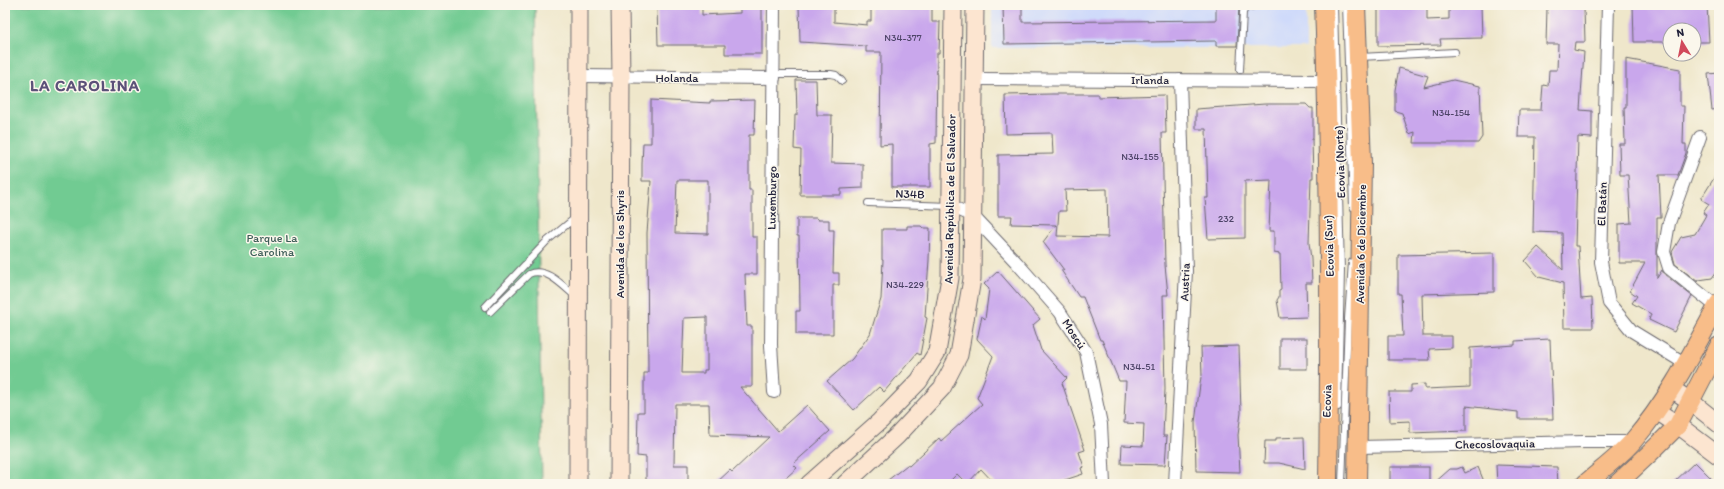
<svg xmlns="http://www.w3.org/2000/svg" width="1724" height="489" viewBox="0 0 1724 489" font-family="Itim,sans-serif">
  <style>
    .built { fill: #cfdafa }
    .green { fill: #71cb92; stroke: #4a7666 }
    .building { fill: #c9a7ec; fill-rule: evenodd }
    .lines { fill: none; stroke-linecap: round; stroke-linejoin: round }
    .lane-casing { stroke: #6a676d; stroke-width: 8 }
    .street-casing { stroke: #6a676d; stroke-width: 14 }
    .secondary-casing { stroke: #6a676d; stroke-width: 19 }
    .primary-casing { stroke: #6a676d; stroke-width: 20 }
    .lane { stroke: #fff; stroke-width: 6 }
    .street { stroke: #fff; stroke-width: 12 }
    .secondary { stroke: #fce5d0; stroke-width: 17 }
    .primary { stroke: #f8bd89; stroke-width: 18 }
    .labels { text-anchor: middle; stroke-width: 3; stroke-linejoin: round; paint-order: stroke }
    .number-label { font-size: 10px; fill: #4c4367 }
    .street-label { font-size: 12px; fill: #22223b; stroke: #fbf7ec }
    .park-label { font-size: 12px; fill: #3e5d59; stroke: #fbf7ec }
    .district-label { font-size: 16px; font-weight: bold; letter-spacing: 1px; fill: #5c5179; stroke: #fbf7ec }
  </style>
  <rect width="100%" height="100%" fill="#fbf7ec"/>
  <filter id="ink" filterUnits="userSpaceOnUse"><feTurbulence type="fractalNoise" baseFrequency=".025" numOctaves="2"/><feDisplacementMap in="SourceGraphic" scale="8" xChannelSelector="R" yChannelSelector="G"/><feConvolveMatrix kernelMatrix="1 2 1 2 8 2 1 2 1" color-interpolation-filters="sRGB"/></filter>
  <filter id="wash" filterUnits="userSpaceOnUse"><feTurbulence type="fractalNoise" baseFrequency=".012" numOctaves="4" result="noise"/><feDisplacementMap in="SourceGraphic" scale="16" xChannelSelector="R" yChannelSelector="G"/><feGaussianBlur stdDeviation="0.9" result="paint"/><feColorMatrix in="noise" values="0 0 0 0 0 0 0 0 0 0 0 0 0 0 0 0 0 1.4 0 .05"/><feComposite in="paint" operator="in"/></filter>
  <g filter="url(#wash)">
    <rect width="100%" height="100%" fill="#efe7cb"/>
    <!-- built -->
    <rect class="built" x="992" y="5" width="314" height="43"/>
    <!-- green -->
    <polygon class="green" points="5,5 535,5 542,484 5,484"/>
    <g id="blocks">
      <!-- building -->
      <g class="building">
        <polygon points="657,5 702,5 702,15 740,13 740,5 762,5 762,54 725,54 725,45 658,45"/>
        <polygon points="799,5 834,5 834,22 867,25 867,21 871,21 871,5 932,5 932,22 940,22 939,53 937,53 936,143 930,144 930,187 892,187 892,144 880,145 881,52 866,52 866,46 800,42"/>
        <polygon points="1003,5 1022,5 1022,22 1216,20 1216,5 1239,5 1237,46 1216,46 1216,41 1004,44"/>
        <polygon points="1449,5 1481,5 1482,38 1440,39 1441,45 1378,46 1378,8 1427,7 1427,20 1449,19"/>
        <polygon points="1633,5 1707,5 1709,42 1694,42 1694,30 1670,30 1670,42 1634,42"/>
        <polygon points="1547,8 1584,8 1585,42 1575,42 1574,50 1584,52 1580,110 1592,111 1592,138 1578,137 1575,246 1578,246 1581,299 1592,298 1593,328 1564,328 1563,283 1539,277 1525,261 1538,247 1563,270 1562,233 1533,232 1535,137 1518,137 1519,110 1541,110 1543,85 1548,86 1549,70 1557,70 1558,44 1546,44"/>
        <polygon points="1626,59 1680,69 1680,106 1684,106 1683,144 1686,144 1686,153 1678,175 1659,175 1661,217 1657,217 1657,278 1662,270 1664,274 1692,296 1674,332 1649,320 1651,314 1632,303 1637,296 1630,291 1645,263 1619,263 1619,224 1631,223 1628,175 1620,175 1619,144 1625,144 1624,107 1626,107"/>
        <polygon points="1399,68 1428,76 1424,87 1453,80 1480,86 1482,137 1478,143 1414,143 1415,132 1409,134 1402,113 1395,111 1395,90"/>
        <polygon points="1719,73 1719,109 1712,110 1708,74"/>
        <polygon points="796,80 816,80 817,115 832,115 831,163 863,164 863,188 841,189 841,195 800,195 801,150 794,149 795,115 797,115"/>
        <path d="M1052 94H1098V97L1165 95 1166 133H1162L1165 265 1168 295H1163L1165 389 1163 436H1167L1165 465 1121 464 1122 445 1143 446 1144 424 1124 423 1126 381H1119L1102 340H1100L1083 297H1079L1061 270H1064L1043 242 1056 225 1011 224 1012 216H998V155L1053 154 1052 133 1006 134 1005 95ZM1107 189 1108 237 1057 236 1059 211H1066L1065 190Z"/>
        <path d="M651 100 710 103V101L755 100 754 135H749V190H752V237H757V274H745L747 326H752V387H740L778 431 807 405 830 431 793 464 797 468 779 484H715L730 470 732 472 769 437 710 435 709 404H675L674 465H688V484H646V457L637 456 638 412H644V373H648L647 233 651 181H642V164L643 143H651ZM677 180H708V234L675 233ZM707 317V370H704V373H682L684 318Z"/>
        <polygon points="1265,104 1306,104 1310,108 1313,108 1313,139 1312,139 1313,178 1311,178 1309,243 1311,259 1312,283 1306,283 1307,317 1280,318 1277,300 1279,297 1279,291 1281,290 1280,254 1274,253 1274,231 1269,231 1271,180 1245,181 1245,238 1208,239 1205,198 1208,198 1206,129 1196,129 1196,109"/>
        <polygon points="1719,170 1719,268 1712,278 1699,280 1698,282 1675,264 1672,252 1681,237 1695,234 1706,215 1703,213 1709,204 1701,199"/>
        <polygon points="797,218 816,218 818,220 829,220 829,230 834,230 833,273 839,273 839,285 833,285 833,334 796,334 796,311 800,311 799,236 797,236"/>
        <polygon points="907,226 921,226 923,228 930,228 929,260 925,317 927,318 920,355 917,353 884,392 879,387 854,410 827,381 852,359 870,334 881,299 883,260 882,260 882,229 907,229"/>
        <polygon points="1494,253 1494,292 1422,294 1423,336 1452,336 1452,348 1429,349 1430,360 1388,360 1388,336 1403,336 1401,294 1398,294 1398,255"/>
        <polygon points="998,271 1040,319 1033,325 1041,350 1067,378 1062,383 1085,450 1079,452 1084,467 1081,468 1083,474 1053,484 995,484 981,469 967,484 957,474 947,484 883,484 907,465 909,466 939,438 941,441 982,404 977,398 993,356 977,339 982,316 985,319 989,289 984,284"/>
        <rect x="1280" y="338" width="27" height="31"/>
        <polygon points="1550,339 1553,419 1518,419 1518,412 1466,406 1466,431 1410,433 1410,421 1390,422 1389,392 1411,392 1411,385 1425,384 1425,389 1470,387 1470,348 1515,345 1515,341"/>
        <polygon points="1239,346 1241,413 1238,435 1240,472 1196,471 1195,422 1201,377 1202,376 1201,347"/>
        <polygon points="1304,437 1305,469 1279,463 1264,463 1265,441 1276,441 1276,438"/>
        <polygon points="1695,462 1717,484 1672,484"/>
        <polygon points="1496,465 1557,467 1558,484 1497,484"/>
        <rect x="1390" y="467" width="39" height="17"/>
        <polygon points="1462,467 1465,473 1478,467 1485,484 1433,484 1450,469 1457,469"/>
      </g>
    </g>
  </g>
  <g filter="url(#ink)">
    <use href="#blocks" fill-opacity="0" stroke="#6a676d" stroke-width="1"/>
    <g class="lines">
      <!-- lane casing -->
      <g class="lane-casing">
        <g id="lane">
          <polyline points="1334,5 1341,270 1338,407"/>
          <polyline points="1346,5 1353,207"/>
          <polyline points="1360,57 1455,52"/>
          <polyline points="1240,70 1243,12 1247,7 1261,5"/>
          <polyline points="774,74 831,74 836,75 842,81"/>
          <polyline points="868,203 950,206"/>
          <polyline points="485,307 547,241 576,217"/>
          <path d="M490 312 529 274C546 266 564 287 576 297"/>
          <polyline points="1342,484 1348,319 1352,262"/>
        </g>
      </g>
      <!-- street casing -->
      <g class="street-casing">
        <g id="street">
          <polyline points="774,5 771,345 774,392"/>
          <polyline points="1608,5 1601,262 1609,303 1632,331 1686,364"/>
          <polyline points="580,76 774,78"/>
          <polyline points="974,79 1327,81"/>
          <polyline points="1700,137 1669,223 1664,252 1669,268 1717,307"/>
          <polyline points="951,206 973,216 1017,263 1060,312 1086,352 1101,424 1104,484"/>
          <polyline points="1359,447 1584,442 1632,442"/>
          <polyline points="1175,484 1186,271 1180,80"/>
        </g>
      </g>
      <!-- secondary casing -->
      <g class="secondary-casing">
        <g id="secondary">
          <polyline points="1672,389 1690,401 1719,424"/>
          <polyline points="1657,411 1678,425 1719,456"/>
          <polyline points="578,484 579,5"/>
          <polyline points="619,484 621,78 620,5"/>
          <polyline points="809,484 880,421 919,381 937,352 950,278 953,5"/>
          <polyline points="845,484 897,436 942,388 959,355 972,279 975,5"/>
        </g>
      </g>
      <!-- primary casing -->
      <g class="primary-casing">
        <g id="primary">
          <path d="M1324 5C1330 165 1330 324 1328 484"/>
          <polyline points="1356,5 1362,163 1357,484"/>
          <path d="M1585 484C1601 470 1619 457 1633 441 1669 399 1693 351 1719 303"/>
          <polyline points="1617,484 1650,453 1678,425 1719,346"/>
        </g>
      </g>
      <!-- lane -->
      <use href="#lane" class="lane"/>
      <!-- street -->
      <use href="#street" class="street"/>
      <!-- secondary -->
      <use href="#secondary" class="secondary"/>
      <!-- primary -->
      <use href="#primary" class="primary"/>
    </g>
  </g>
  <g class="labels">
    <!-- number labels -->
    <g class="number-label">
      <text x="903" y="41">N34-377</text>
      <text x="1451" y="116">N34-154</text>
      <text x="1140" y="160">N34-155</text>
      <text x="1226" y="222">232</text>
      <text x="905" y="288">N34-229</text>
      <text x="1139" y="370">N34-51</text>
    </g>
    <!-- street labels -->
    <g class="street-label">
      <text x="677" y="82">Holanda</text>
      <text x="1150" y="84">Irlanda</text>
      <text transform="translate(1340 162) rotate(-92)" y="4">Ecovia (Norte)</text>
      <text transform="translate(910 194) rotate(2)" y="4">N34B</text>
      <text transform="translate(772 198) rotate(-89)" y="4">Luxemburgo</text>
      <text transform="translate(950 199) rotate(-89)" y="4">Avenida República de El Salvador</text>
      <text transform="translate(1602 204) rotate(-88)" y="4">El Batán</text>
      <text transform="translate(620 244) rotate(-90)" y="4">Avenida de los Shyris</text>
      <text transform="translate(1361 244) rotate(-89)" y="4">Avenida 6 de Diciembre</text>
      <text transform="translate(1329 246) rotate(-92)" y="4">Ecovia (Sur)</text>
      <text transform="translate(1185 282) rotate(-88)" y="4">Austria</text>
      <text transform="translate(1074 334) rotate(57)" y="4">Moscú</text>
      <text transform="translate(1327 401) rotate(-88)" y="4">Ecovia</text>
      <text transform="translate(1495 444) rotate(-1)" y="4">Checoslovaquia</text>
    </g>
    <!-- park labels -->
    <g class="park-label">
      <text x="272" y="242">Parque La<tspan x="272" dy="14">Carolina</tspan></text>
    </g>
    <!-- district labels -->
    <g class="district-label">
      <text x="85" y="91">LA CAROLINA</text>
    </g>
  </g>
  <!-- margin -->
  <rect width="1724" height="489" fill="none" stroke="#fbf7ec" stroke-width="20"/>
  <!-- north arrow -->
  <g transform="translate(1682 42) rotate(350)"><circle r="19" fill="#fbf7ec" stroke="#a4a2a5"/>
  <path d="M0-3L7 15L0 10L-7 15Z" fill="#d1495b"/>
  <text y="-6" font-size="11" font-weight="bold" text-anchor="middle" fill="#22223b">N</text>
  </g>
</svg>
